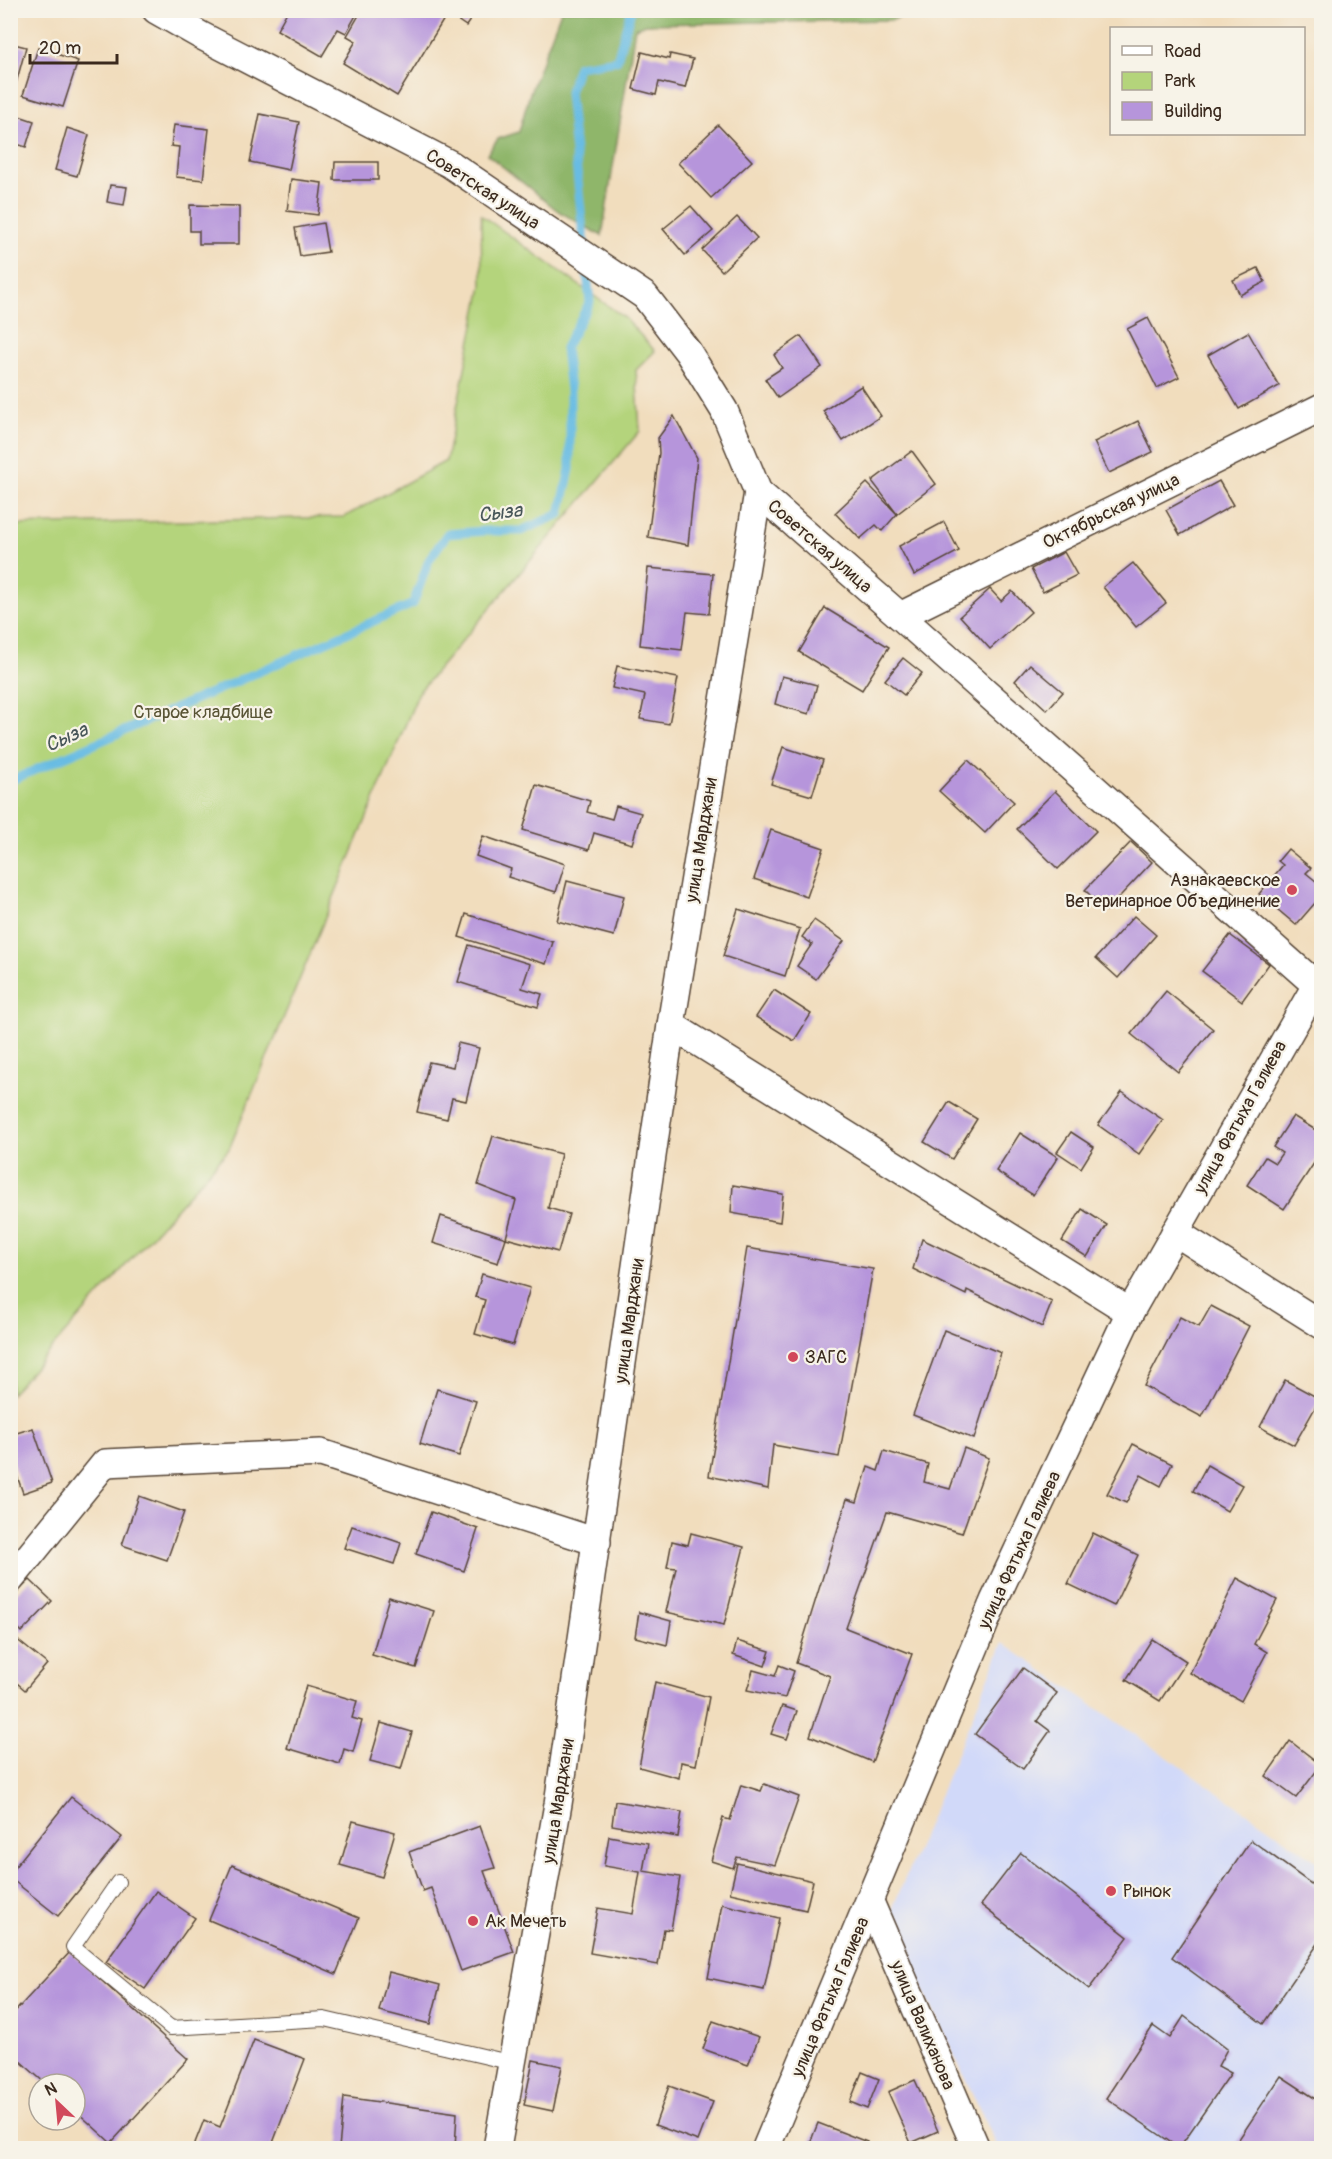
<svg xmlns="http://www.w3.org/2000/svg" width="1332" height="2159" viewBox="0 0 1332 2159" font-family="Pangolin,sans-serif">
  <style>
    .built { fill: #d1d9f9 }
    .green { fill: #b4d47b; stroke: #787f4c; stroke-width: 1.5 }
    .forest { fill: #8fb66b; stroke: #657044; stroke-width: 1.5 }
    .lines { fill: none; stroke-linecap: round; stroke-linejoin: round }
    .stream { stroke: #67bce3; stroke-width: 9 }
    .building { fill: #b695db }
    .lane-casing { stroke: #564536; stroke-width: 16 }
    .street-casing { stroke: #564536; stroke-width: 30 }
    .lane { stroke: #fff; stroke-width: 14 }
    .street { stroke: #fff; stroke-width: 27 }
    .poi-dot { fill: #d1495b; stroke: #f7f3e8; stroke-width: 2 }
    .labels { text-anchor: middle; stroke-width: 4.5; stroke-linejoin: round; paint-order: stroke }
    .street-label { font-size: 18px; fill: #3b2a1e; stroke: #f7f3e8 }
    .park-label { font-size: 18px; fill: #595435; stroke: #f7f3e8 }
    .poi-label { font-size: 18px; fill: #3b2a1e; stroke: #f7f3e8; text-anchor: start }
    .water-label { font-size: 20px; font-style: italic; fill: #485659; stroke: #f7f3e8 }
  </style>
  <rect width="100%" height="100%" fill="#f7f3e8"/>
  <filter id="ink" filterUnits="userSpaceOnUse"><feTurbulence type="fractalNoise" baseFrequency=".0167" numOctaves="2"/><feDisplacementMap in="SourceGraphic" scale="12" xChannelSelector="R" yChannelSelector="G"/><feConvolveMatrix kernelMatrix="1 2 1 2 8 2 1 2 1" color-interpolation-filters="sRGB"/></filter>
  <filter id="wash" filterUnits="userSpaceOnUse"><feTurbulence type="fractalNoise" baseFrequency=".008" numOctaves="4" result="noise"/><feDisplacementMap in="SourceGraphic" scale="24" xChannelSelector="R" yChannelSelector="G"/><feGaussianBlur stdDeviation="1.35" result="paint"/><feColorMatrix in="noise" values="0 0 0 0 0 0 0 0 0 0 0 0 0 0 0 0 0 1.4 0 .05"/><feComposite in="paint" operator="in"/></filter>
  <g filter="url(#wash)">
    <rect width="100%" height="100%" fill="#f1ddbd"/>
    <!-- built -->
    <polygon class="built" points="1003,1643 1321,1864 1321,2148 998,2148 889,1917"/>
    <!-- green -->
    <polygon class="green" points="481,215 625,318 655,351 636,370 640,431 419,692 229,1149 11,1394 11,525 344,517 446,461 482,286"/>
    <!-- forest -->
    <polygon class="forest" points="561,11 561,10 913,11 893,20 646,24 635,28 602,236 558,211 487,154 498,139 519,132 530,93"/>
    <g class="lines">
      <!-- stream -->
      <polyline class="stream" points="10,781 413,604 429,560 447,534 484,531 521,531 560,514 570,469 570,390 565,348 590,302 569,92 578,66 617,60 631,10"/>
    </g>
    <g id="blocks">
      <!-- building -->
      <g class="building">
        <polygon points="288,10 359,10 346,33 338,29 322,56 277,30"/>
        <polygon points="362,10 429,10 444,19 397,96 343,63 356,41 347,36"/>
        <polygon points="453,10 477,10 466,26 450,15"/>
        <polygon points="10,43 26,47 15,87 10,86"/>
        <polygon points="38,48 78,61 63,107 23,95"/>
        <polygon points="642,52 669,59 670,54 693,59 685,88 659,82 656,95 633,89"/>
        <polygon points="13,114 34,121 26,147 10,142 10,121"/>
        <polygon points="260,114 299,122 289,170 250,162"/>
        <polygon points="174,125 209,129 203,180 176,177 179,147 171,146"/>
        <polygon points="718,125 752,161 711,198 678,163"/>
        <polygon points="67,128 89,135 77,176 55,170"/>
        <polygon points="335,162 378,162 378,180 334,180"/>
        <polygon points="291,179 322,183 318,215 287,211"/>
        <polygon points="110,185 127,187 124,205 107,202"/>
        <polygon points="190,205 239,206 239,244 199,244 199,231 190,231"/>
        <polygon points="691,206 713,231 685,255 663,229"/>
        <polygon points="737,217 757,238 722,271 702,250"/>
        <polygon points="323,223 328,252 300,256 295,228"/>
        <polygon points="1258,268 1265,282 1240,295 1233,280"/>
        <polygon points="1148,318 1179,377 1157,388 1127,329"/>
        <polygon points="1248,332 1279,386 1239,409 1208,355"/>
        <polygon points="801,336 822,367 778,398 765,379 782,368 774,355"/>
        <polygon points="861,386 881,416 843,441 823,411"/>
        <polygon points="674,416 697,458 688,545 648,537 659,453 658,438"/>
        <polygon points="1138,421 1153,452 1109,473 1094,442"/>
        <polygon points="912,451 936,484 897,514 882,531 876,525 860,539 835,513 867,483 897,514 872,481"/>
        <polygon points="1219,481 1233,505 1180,535 1166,510"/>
        <polygon points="944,522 959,551 914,575 899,546"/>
        <polygon points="1064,552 1077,575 1043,592 1031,569"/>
        <polygon points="1133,563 1166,603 1136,627 1103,587"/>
        <polygon points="648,568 713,574 709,614 687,612 682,650 640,645"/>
        <polygon points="990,589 1001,601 1012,591 1031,612 990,649 960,616"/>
        <polygon points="825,608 889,647 862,690 799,652"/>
        <polygon points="903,658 922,673 904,695 885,680"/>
        <polygon points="1030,664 1063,692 1047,710 1015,681"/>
        <polygon points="617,666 678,678 669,724 640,719 645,695 612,688"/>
        <polygon points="782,676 817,685 809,714 775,704"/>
        <polygon points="783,747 823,760 812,796 771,784"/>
        <polygon points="968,760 1014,802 985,833 939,791"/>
        <polygon points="536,785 590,801 587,812 612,819 616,806 641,813 632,844 594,833 589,850 523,830"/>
        <polygon points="1055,791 1096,831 1058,869 1017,829"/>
        <polygon points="771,830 824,848 807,897 754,879"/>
        <polygon points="483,836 565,864 556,892 508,877 511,869 476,856"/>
        <polygon points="1131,842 1152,862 1106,911 1085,890"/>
        <polygon points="1288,849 1311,868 1306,873 1322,886 1322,895 1296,925 1259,894 1283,865 1278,861"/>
        <polygon points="567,881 624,896 614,936 557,921"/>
        <polygon points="738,909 800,929 785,976 723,956"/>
        <polygon points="466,914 553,942 546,964 459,937"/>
        <polygon points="1134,916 1156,935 1118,978 1096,958"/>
        <polygon points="814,920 844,941 816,979 797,966 812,944 802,937"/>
        <polygon points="1230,935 1269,964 1242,1001 1202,971"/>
        <polygon points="469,945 530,964 522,988 542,994 538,1007 458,982"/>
        <polygon points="774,990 811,1014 794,1041 756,1017"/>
        <polygon points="1166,991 1213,1029 1178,1072 1131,1034"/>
        <polygon points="458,1043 479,1048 466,1101 452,1098 447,1119 417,1112 429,1062 453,1067"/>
        <polygon points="1122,1092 1163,1120 1139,1154 1098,1125"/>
        <polygon points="949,1102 977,1119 952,1159 924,1142"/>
        <polygon points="1293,1116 1322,1134 1322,1151 1284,1209 1247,1185 1265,1157 1275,1163 1282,1153 1273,1147"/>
        <polygon points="1071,1132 1094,1147 1081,1168 1057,1152"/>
        <polygon points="1020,1133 1058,1157 1033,1195 996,1171"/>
        <polygon points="493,1136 561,1154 548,1208 569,1214 558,1252 506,1238 498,1263 433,1243 441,1216 506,1238 516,1200 478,1185"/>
        <polygon points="733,1185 783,1194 780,1222 731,1213"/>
        <polygon points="1082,1209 1107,1225 1087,1257 1062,1241"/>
        <polygon points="922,1239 1052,1302 1042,1327 967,1290 966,1295 913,1269"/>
        <polygon points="747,1248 873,1269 839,1457 773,1445 768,1489 709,1476"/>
        <polygon points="482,1274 530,1288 513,1345 475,1334 485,1300 475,1297"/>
        <polygon points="1211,1306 1249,1326 1202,1417 1144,1386 1180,1317 1199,1327"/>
        <polygon points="944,1330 1001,1353 974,1439 913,1415"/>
        <polygon points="1285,1380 1320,1399 1294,1445 1260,1427"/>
        <polygon points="437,1389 476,1401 459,1456 420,1444"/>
        <polygon points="33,1428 52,1483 23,1493 10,1456 10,1435"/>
        <polygon points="1133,1444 1172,1464 1161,1486 1141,1475 1126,1503 1107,1494"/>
        <polygon points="964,1448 989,1458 962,1533 887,1512 846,1628 912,1654 872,1762 810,1736 830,1676 796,1663 847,1499 857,1502 868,1467 878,1471 884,1451 928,1464 924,1482 950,1489"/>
        <polygon points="1207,1465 1242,1485 1227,1511 1193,1491"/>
        <polygon points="139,1496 184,1512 167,1560 122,1545"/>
        <polygon points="431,1512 478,1529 464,1571 416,1554"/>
        <polygon points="352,1526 401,1543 394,1564 344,1548"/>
        <polygon points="691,1533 744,1547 724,1625 666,1612 676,1568 667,1567 672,1541 688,1545"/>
        <polygon points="1093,1533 1138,1555 1114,1606 1068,1584"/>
        <polygon points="1237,1578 1277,1600 1254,1644 1267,1652 1241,1701 1190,1673"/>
        <polygon points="30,1580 52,1601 22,1632 10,1620 10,1599"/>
        <polygon points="389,1597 434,1611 416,1668 372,1655"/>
        <polygon points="639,1612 671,1621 667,1645 635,1637"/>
        <polygon points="10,1634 47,1664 25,1690 10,1677"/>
        <polygon points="1152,1639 1186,1661 1160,1701 1126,1680"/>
        <polygon points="737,1641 770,1651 765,1666 733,1655"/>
        <polygon points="779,1665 794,1671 785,1698 747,1690 753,1670 775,1676"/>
        <polygon points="1023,1668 1057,1693 1037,1721 1050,1731 1023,1769 975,1734"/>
        <polygon points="655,1682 709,1697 696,1765 681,1762 679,1778 639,1767"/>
        <polygon points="306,1686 357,1701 352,1718 362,1721 353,1752 344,1749 340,1764 287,1748"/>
        <polygon points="782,1706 797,1711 787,1739 771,1734"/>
        <polygon points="381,1723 412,1732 401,1769 370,1761"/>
        <polygon points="1290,1741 1321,1765 1296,1798 1266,1776"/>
        <polygon points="764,1784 799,1797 775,1865 737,1857 733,1868 711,1861 723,1818 730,1820 741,1785 761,1791"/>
        <polygon points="71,1797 122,1837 58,1916 10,1878 10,1873"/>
        <polygon points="615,1801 682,1812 678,1837 612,1825"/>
        <polygon points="353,1821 395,1832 382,1877 340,1865"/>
        <polygon points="480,1826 495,1868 484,1871 514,1952 461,1971 431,1888 423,1891 409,1852"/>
        <polygon points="609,1836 648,1843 643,1871 680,1877 671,1930 664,1929 658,1965 590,1953 598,1908 633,1914 640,1872 604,1866"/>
        <polygon points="1251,1840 1322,1892 1322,1938 1263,2024 1172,1957"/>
        <polygon points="1021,1853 1128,1937 1089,1989 981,1905"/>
        <polygon points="737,1863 813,1881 806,1910 730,1893"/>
        <polygon points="232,1865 359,1918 336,1974 209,1920"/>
        <polygon points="156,1891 195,1918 145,1989 106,1962"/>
        <polygon points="722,1904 779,1918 764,1990 708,1978"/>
        <polygon points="70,1952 188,2059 111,2143 75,2110 75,2084 46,2084 10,2052 10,2017"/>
        <polygon points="389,1972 440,1985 430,2024 379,2011"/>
        <polygon points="1184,2016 1227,2049 1218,2066 1231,2073 1179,2148 1106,2098 1153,2026 1170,2038"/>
        <polygon points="713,2021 759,2037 748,2065 703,2049"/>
        <polygon points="254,2040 305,2059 271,2148 193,2148 204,2120 220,2127"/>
        <polygon points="533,2060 562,2066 553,2111 524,2105"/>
        <polygon points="862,2072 879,2079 867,2109 850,2102"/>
        <polygon points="1281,2076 1322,2103 1322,2148 1233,2148"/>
        <polygon points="915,2080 938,2131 911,2143 888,2092"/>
        <polygon points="669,2086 713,2102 698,2141 655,2125"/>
        <polygon points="344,2097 457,2113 455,2148 339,2148"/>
        <polygon points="818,2123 867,2142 865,2148 808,2148"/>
      </g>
    </g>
  </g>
  <g filter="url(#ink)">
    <use href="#blocks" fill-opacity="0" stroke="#564536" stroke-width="1.5"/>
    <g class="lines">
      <!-- lane casing -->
      <g class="lane-casing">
        <polyline id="lane" points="118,1882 73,1947 171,2028 324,2019 513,2063"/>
      </g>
      <!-- street casing -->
      <g class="street-casing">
        <g id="street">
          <polyline points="156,10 200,35 450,164 645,296 688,352 724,410 758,492 900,616 1315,984"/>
          <polyline points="900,616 1322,407"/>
          <polyline points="671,1025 1130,1312"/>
          <polyline points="1175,1232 1322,1325"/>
          <polyline points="10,1580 105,1463 321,1453 597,1542"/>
          <polyline points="870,1902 976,2148"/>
          <polyline points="497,2148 558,1804 671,1025 758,492"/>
          <polyline points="766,2148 994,1601 1130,1312 1322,975"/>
        </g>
      </g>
      <!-- lane -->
      <use href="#lane" class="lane"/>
      <!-- street -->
      <use href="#street" class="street"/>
    </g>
  </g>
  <!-- markers -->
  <g class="poi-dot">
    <circle cx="1292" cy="890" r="6"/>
    <circle cx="793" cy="1357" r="6"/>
    <circle cx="1111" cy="1891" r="6"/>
    <circle cx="473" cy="1921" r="6"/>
  </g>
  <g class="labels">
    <!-- street labels -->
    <g class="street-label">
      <text transform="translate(483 189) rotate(33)" y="6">Советская улица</text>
      <text transform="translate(1111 511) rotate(-26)" y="6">Октябрьская улица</text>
      <text transform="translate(820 546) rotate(41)" y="6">Советская улица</text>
      <text transform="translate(701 840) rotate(-81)" y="6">улица Марджани</text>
      <text transform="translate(1240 1117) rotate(-61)" y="6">улица Фатыха Галиева</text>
      <text transform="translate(629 1321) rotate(-82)" y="6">улица Марджани</text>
      <text transform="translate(1019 1550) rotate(-65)" y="6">улица Фатыха Галиева</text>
      <text transform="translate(558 1801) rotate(-81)" y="6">улица Марджани</text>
      <text transform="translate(830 1997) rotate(-67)" y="6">улица Фатыха Галиева</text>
      <text transform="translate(923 2025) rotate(67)" y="6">улица Валиханова</text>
    </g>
    <!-- park labels -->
    <g class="park-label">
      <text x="203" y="718">Старое кладбище</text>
    </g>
    <!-- poi labels -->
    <g class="poi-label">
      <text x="1280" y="886" text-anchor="end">Азнакаевское<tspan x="1280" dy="21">Ветеринарное Объединение</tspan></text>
      <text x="805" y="1363">ЗАГС</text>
      <text x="1123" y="1897">Рынок</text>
      <text x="485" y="1927">Ак Мечеть</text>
    </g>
    <!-- water labels -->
    <g class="water-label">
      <text transform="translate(500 512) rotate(-7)" y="7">Сыза</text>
      <text transform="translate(66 737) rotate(-24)" y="7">Сыза</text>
    </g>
  </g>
  <!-- margin -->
  <rect width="1332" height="2159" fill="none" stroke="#f7f3e8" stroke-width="36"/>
  <!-- legend -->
  <rect x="1110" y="27" width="195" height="108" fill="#f7f3e8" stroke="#aca397" stroke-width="1.5"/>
  <rect x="1122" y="46" width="30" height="9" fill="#ffffff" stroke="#aca397" stroke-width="1.5"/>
  <text x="1164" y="57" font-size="18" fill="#3b2a1e">Road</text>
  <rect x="1122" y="72" width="30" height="18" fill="#b4d47b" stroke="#aca397" stroke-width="1.5"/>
  <text x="1164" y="87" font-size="18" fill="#3b2a1e">Park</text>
  <rect x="1122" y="102" width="30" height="18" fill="#b695db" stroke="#aca397" stroke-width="1.5"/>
  <text x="1164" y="117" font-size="18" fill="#3b2a1e">Building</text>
  <!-- north arrow -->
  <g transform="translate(57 2102) rotate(334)"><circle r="28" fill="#f7f3e8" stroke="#aca397" stroke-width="1.5"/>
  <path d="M0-4.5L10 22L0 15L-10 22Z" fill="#d1495b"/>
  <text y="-9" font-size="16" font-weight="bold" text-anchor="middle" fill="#3b2a1e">N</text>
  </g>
  <!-- scale -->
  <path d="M30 54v9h87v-9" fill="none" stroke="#3b2a1e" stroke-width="3"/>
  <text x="39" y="54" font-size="18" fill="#3b2a1e" stroke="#f7f3e8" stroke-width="4.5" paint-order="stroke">20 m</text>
</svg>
